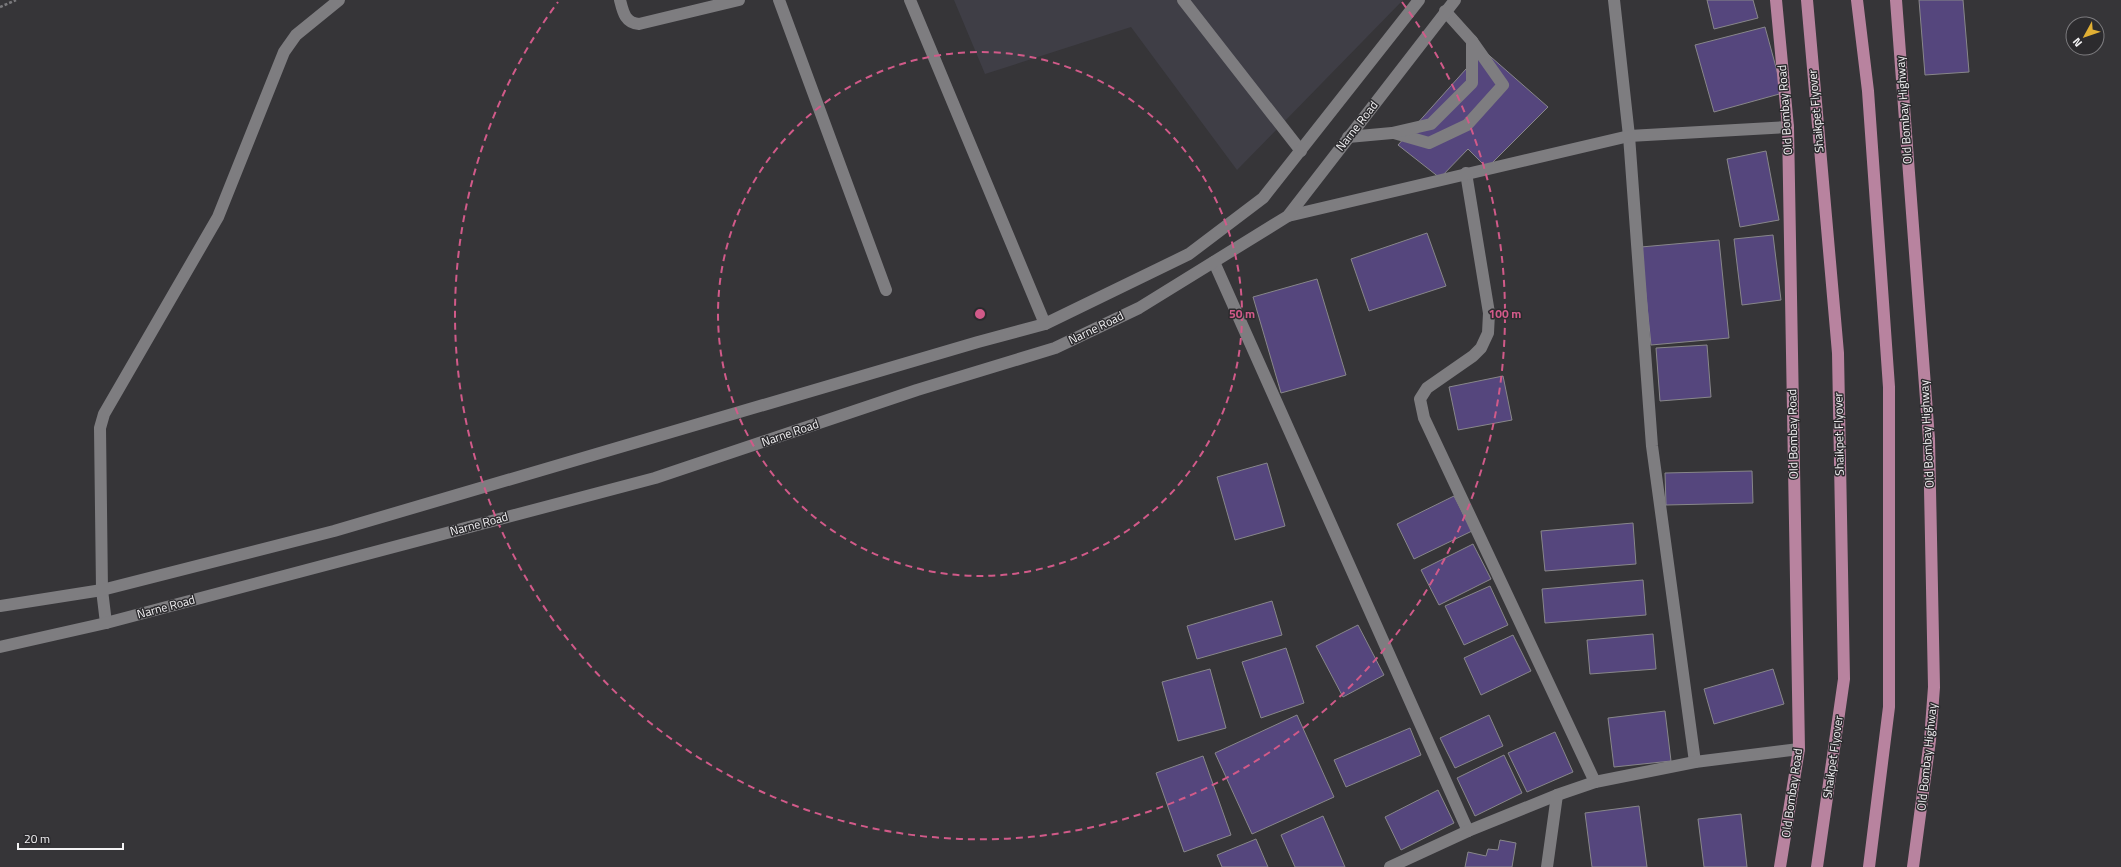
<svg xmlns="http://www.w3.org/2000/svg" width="2121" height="867" viewBox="0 0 2121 867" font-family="'Titillium Web',sans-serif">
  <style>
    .built { fill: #3f3e46 }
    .building { fill: #55467d; stroke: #88878a }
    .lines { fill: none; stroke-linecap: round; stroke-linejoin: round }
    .path { stroke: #7a797c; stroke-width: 2.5; stroke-dasharray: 3 2; stroke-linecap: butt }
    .lane { stroke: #7e7d80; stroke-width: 12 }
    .street { stroke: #7e7d80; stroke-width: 12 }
    .secondary { stroke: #7e7d80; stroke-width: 12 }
    .primary { stroke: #b8839f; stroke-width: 12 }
    .ring { fill: none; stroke: #d15a89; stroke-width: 2; stroke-dasharray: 7 5 }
    .labels { text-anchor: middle; stroke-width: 3; stroke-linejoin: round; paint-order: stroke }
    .street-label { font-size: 12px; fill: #f4f3f5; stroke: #2c2b2e }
    .centre { fill: #d15a89; stroke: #2c2b2e; stroke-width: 2 }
    .ring-label { font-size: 12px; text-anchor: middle; font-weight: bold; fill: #d15a89; stroke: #2c2b2e; stroke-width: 3; stroke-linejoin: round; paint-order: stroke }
  </style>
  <rect width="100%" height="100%" fill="#363538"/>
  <!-- built -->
  <polygon class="built" points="954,0 1403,0 1237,170 1131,27 985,74"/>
  <!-- building -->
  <g class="building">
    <polygon points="1707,0 1753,0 1758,18 1714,29"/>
    <polygon points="1919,0 1963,0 1969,72 1925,75"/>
    <polygon points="1765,27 1783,93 1714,112 1695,45"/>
    <polygon points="1483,50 1548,107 1487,168 1468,149 1440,178 1398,145"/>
    <polygon points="1766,151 1779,220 1740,227 1727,159"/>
    <polygon points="1427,233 1446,286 1369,311 1351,259"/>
    <polygon points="1773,235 1781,300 1742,305 1734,239"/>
    <polygon points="1719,240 1729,338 1651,345 1641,247"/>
    <polygon points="1317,279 1346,375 1281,393 1253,297"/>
    <polygon points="1707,345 1711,397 1660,401 1656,348"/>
    <polygon points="1503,376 1512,420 1458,430 1449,387"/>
    <polygon points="1267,463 1285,526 1235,540 1217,477"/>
    <polygon points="1752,471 1753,503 1666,505 1665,473"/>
    <polygon points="1454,496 1472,531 1414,559 1397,524"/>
    <polygon points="1633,523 1636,564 1545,571 1541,531"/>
    <polygon points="1473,544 1491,579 1439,605 1421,570"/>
    <polygon points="1643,580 1646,615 1545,623 1542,589"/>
    <polygon points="1490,586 1508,625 1464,645 1445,606"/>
    <polygon points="1272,601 1282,635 1197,659 1187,626"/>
    <polygon points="1358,625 1384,675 1343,697 1316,646"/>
    <polygon points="1653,634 1656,669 1590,674 1587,640"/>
    <polygon points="1513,635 1531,671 1481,695 1464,658"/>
    <polygon points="1286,648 1304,703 1261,718 1242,662"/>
    <polygon points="1210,669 1226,728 1178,741 1162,682"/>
    <polygon points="1773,669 1784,704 1714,724 1704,689"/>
    <polygon points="1665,711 1671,761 1614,767 1608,718"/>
    <polygon points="1297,715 1334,797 1252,834 1215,753"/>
    <polygon points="1489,715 1503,746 1455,768 1440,738"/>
    <polygon points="1410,728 1421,755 1346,787 1334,760"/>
    <polygon points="1555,732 1573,772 1527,792 1508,753"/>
    <polygon points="1504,755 1522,793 1475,816 1457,778"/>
    <polygon points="1203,756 1231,835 1184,852 1156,773"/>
    <polygon points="1438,790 1454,823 1401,850 1385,817"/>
    <polygon points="1639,806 1647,867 1592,867 1585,813"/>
    <polygon points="1741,814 1747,867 1704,867 1698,819"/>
    <polygon points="1323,816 1345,867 1295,867 1281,835"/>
    <polygon points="1256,839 1268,867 1222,867 1217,855"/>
    <polygon points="1500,840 1516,843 1512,867 1465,867 1468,852 1486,856 1488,849 1498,850"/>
  </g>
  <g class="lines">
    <!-- path -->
    <polyline class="path" points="0,7 16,0"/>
    <!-- lane -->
    <g class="lane">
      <path d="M620 0C623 12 625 23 639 24L739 0"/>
      <polyline points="779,0 886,290"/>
      <polyline points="1183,0 1301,151"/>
      <polyline points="1394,133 1429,143 1467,125 1503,85 1472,41"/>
      <polyline points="1348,137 1392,133 1431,124 1472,83 1472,41 1445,11"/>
      <polyline points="106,623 102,590 100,428 104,414 218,217 284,52 296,35 339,0"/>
    </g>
    <!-- street -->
    <g class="street">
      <polyline points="910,0 1045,324"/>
      <polyline points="1614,0 1629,136 1652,446 1695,762"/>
      <polyline points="1466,173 1489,313 1488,333 1481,348 1473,356 1427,388 1420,399 1424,418 1595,782"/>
      <polyline points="1288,216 1629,136 1788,127"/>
      <polyline points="1214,262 1468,831"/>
      <polyline points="1390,867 1468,831 1557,795 1595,782 1695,762 1799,749"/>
      <polyline points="1547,867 1557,795"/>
    </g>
    <!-- secondary -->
    <g class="secondary">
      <polyline points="0,606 102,590 334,531 978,342 1045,324 1189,254 1263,198 1419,0"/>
      <polyline points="0,647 106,623 655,478 917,390 1055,348 1139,308 1288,216 1455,0"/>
    </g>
    <!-- primary -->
    <g class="primary">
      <polyline points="1776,0 1788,127 1799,749 1780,867"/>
      <polyline points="1807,0 1838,353 1844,679 1817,867"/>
      <polyline points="1857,0 1868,91 1889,387 1889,707 1869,867"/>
      <polyline points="1896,0 1929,439 1934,687 1930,740 1913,867"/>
    </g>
  </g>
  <!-- distance rings -->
  <g class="ring">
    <circle cx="980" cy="314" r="262"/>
    <path d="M1402 2A525 525 0 1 1 558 2"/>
  </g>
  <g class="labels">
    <!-- street labels -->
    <g class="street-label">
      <text transform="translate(1785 110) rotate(-94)" y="4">Old Bombay Road</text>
      <text transform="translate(1904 110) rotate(-94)" y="4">Old Bombay Highway</text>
      <text transform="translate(1816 111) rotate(-95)" y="4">Shaikpet Flyover</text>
      <text transform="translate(1357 126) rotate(-52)" y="4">Narne Road</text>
      <text transform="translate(1096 328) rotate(-26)" y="4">Narne Road</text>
      <text transform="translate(790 433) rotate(-19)" y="4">Narne Road</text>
      <text transform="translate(1793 434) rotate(-91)" y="4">Old Bombay Road</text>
      <text transform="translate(1839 434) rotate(-91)" y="4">Shaikpet Flyover</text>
      <text transform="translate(1927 434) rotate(-93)" y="4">Old Bombay Highway</text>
      <text transform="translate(479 524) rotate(-15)" y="4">Narne Road</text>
      <text transform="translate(166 607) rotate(-15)" y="4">Narne Road</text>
      <text transform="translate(1833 757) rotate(-82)" y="4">Shaikpet Flyover</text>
      <text transform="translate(1927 757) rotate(-84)" y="4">Old Bombay Highway</text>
      <text transform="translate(1792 793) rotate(-82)" y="4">Old Bombay Road</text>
    </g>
  </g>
  <circle cx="980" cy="314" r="6" class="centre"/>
  <g class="ring-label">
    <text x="1242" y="318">50 m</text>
    <text x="1505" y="318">100 m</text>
  </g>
  <!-- north arrow -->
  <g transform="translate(2085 36) rotate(230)"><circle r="19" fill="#2c2b2e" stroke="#7c7b7e"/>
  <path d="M0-3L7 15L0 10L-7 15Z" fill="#e1af34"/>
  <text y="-6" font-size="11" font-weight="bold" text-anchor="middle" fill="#f4f3f5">N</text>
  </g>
  <!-- scale -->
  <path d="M18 843v6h105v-6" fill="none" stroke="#f4f3f5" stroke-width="2"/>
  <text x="24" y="843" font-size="12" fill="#f4f3f5" stroke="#2c2b2e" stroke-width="3" paint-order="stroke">20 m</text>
</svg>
